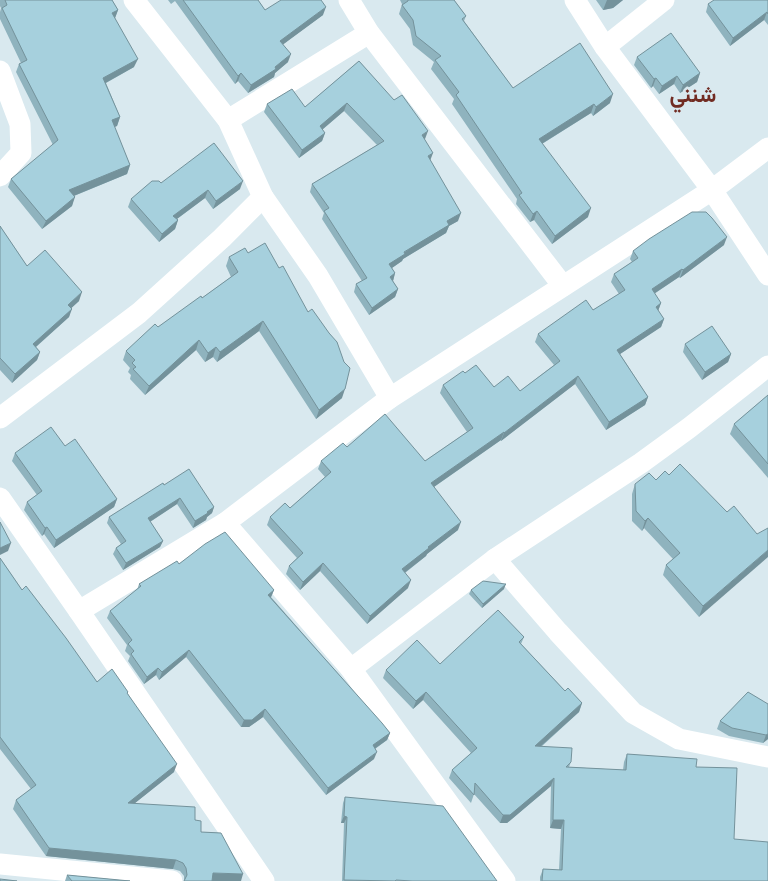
<svg xmlns="http://www.w3.org/2000/svg" width="768" height="881" viewBox="0 0 768 881" font-family="Roboto,Vazirmatn,sans-serif">
  <style>
    .lines { fill: none; stroke-linecap: round; stroke-linejoin: round }
    .street { stroke: #fff; stroke-width: 21 }
    .wall { fill: #8fb3be }
    .shaded-wall { fill: #74929b }
    .building { fill: #a6d0dd; stroke: #74929b }
    .labels { text-anchor: middle; stroke-width: 5; stroke-linejoin: round; paint-order: stroke }
    .district-label { font-size: 22px; font-weight: bold; fill: #712c23; stroke: #d9e9ef }
  </style>
  <rect width="100%" height="100%" fill="#d9e9ef"/>
  <g class="lines">
    <!-- street -->
    <g class="street">
      <polyline points="134,0 228,120 263,197 318,276 390,398"/>
      <polyline points="349,0 369,33 563,286"/>
      <polyline points="575,0 605,47 712,190 768,275"/>
      <polyline points="605,47 664,0"/>
      <polyline points="0,71 20,124 21,153 0,176"/>
      <polyline points="228,120 369,33"/>
      <polyline points="0,418 139,313 222,238 263,197"/>
      <polyline points="0,498 79,611 264,881"/>
      <polyline points="225,523 351,669 505,881"/>
      <polyline points="495,559 558,632 633,713 679,739 768,757"/>
      <polyline points="79,611 225,523 390,398 712,190 768,148"/>
      <polyline points="351,669 495,559 641,463 689,428 768,366"/>
      <polyline points="0,864 172,881"/>
    </g>
  </g>
  <!-- wall -->
  <g class="wall">
    <polygon points="0,0 112,0 118,10 115,18 134,67 106,83 120,117 117,126 114,127 130,165 127,174 74,196 72,206 42,229 8,187 11,179 53,145 16,72 19,64 21,63 0,19 0,12 1,8 0,6"/>
    <polygon points="168,0 258,0 265,10 323,15 283,44 288,62 275,73 274,77 248,93 238,81 235,84 175,1 171,4"/>
    <polygon points="400,0 454,0 466,16 464,21 513,88 610,103 593,116 591,113 542,144 588,217 552,244 534,220 530,222 516,204 517,199 452,104 454,99 431,69 434,62 413,45 410,29 399,14 402,4"/>
    <polygon points="596,0 623,0 613,8 603,10"/>
    <polygon points="768,0 768,25 764,20 730,46 706,12 708,4"/>
    <polygon points="637,57 700,73 697,82 680,93 674,84 659,94 653,86 651,88 634,65"/>
    <polygon points="359,61 425,139 424,139 430,160 458,221 449,226 446,233 403,259 402,261 392,268 395,273 393,281 398,289 395,297 369,315 354,292 356,284 362,281 322,219 324,213 310,192 312,184 377,145 344,111 322,130 325,133 322,141 299,158 264,112 267,104 305,107"/>
    <polygon points="161,183 240,189 213,209 205,198 177,219 178,220 175,229 159,242 128,207 131,199"/>
    <polygon points="0,226 27,266 79,301 71,308 69,317 36,347 40,352 37,360 12,383 0,370"/>
    <polygon points="724,245 680,278 679,277 654,294 661,303 658,311 664,319 661,327 620,354 648,397 645,405 606,430 575,384 501,441 501,440 434,487 458,530 427,554 426,556 405,573 408,588 367,624 320,571 300,590 286,574 289,566 297,558 267,525 270,517 290,508 325,477 318,469 321,461 347,447 425,461 467,432 440,393 443,385 465,373 494,387 520,391 554,365 535,342 538,334 593,310 619,294 611,282 614,274 632,262 630,259 633,251"/>
    <polygon points="229,257 342,398 316,419 259,331 217,362 213,357 205,362 196,350 145,395 130,379 131,375 128,372 130,368 123,360 126,351 158,327 202,298 231,277 226,266"/>
    <polygon points="685,344 731,354 728,362 702,380 683,352"/>
    <polygon points="768,395 768,478 730,434 734,424"/>
    <polygon points="65,446 117,499 114,507 54,548 44,534 42,536 24,510 27,502 37,495 12,461 15,453"/>
    <polygon points="669,475 727,512 757,534 699,617 663,575 666,565 673,559 644,528 642,531 632,521 632,494 635,484 656,480"/>
    <polygon points="164,485 214,507 212,513 207,517 206,520 193,528 177,504 150,522 163,541 160,547 123,570 113,554 116,548 121,544 107,523 109,517"/>
    <polygon points="0,558 22,590 97,682 128,694 174,772 135,803 195,820 201,832 221,833 184,881 184,876 180,871 173,869 46,856 13,809 16,800 31,789 0,749"/>
    <polygon points="179,564 274,590 271,597 390,733 387,740 375,749 374,759 326,795 263,717 249,727 241,727 186,657 159,680 156,675 144,684 128,661 130,656 125,651 127,645 107,618 110,611 137,590 139,584"/>
    <polygon points="504,589 482,608 469,594 471,590"/>
    <polygon points="524,637 521,644 565,691 582,703 579,712 541,747 571,762 569,767 623,770 624,762 627,754 696,767 734,839 768,881 540,881 540,877 543,869 559,870 561,829 550,828 551,786 507,823 500,823 474,794 471,803 449,778 452,770 471,753 423,700 413,709 383,678 386,670 440,664"/>
    <polygon points="768,704 768,739 763,743 729,736 717,729 720,721"/>
    <polygon points="345,797 497,881 342,881 344,823 341,823 343,803"/>
    <polygon points="67,875 130,881 65,881"/>
  </g>
  <!-- shaded-wall -->
  <g class="shaded-wall">
    <polygon points="607,0 623,0 613,8 603,10"/>
    <polygon points="326,7 323,15 277,49 280,41"/>
    <polygon points="118,10 115,18 112,13"/>
    <polygon points="767,12 764,20 730,46 733,38"/>
    <polygon points="291,54 288,62 275,73 274,77 248,93 251,85 275,67"/>
    <polygon points="138,59 134,67 100,86 103,78"/>
    <polygon points="241,73 238,81 235,84 238,76"/>
    <polygon points="700,73 697,82 680,93 683,85"/>
    <polygon points="677,76 674,84 659,94 662,86"/>
    <polygon points="656,78 653,86 651,88 654,79"/>
    <polygon points="613,94 610,103 593,116 596,107"/>
    <polygon points="347,103 344,111 317,134 320,126"/>
    <polygon points="594,104 591,113 535,148 539,139"/>
    <polygon points="120,117 117,126 109,129 112,120"/>
    <polygon points="428,131 425,139 419,143 422,135"/>
    <polygon points="325,133 322,141 299,158 302,150"/>
    <polygon points="433,153 430,161 428,156"/>
    <polygon points="130,165 127,174 66,199 69,190"/>
    <polygon points="243,181 240,189 213,209 216,201"/>
    <polygon points="208,190 205,198 170,224 173,216"/>
    <polygon points="75,197 72,206 42,229 46,221"/>
    <polygon points="591,208 588,217 552,244 555,236"/>
    <polygon points="537,211 534,220 530,222 533,214"/>
    <polygon points="461,213 458,221 449,226 446,233 403,259 402,261 386,272 389,264 447,221"/>
    <polygon points="178,220 175,229 159,242 162,234"/>
    <polygon points="727,237 724,245 680,278 683,270"/>
    <polygon points="682,269 679,277 649,297 652,289"/>
    <polygon points="395,273 393,281 390,277"/>
    <polygon points="398,289 395,297 369,315 372,308"/>
    <polygon points="82,292 79,301 65,314 68,305"/>
    <polygon points="661,303 658,311 656,307"/>
    <polygon points="72,309 69,317 30,352 33,344"/>
    <polygon points="664,319 661,327 614,358 617,350"/>
    <polygon points="263,321 259,331 217,362 220,352"/>
    <polygon points="199,340 196,350 145,395 149,386"/>
    <polygon points="216,347 213,357 205,362 208,353"/>
    <polygon points="40,352 37,360 12,383 15,374"/>
    <polygon points="731,354 728,362 702,380 705,372"/>
    <polygon points="578,376 575,384 501,441 504,433"/>
    <polygon points="345,389 342,398 316,419 319,410"/>
    <polygon points="648,397 645,405 606,430 609,422"/>
    <polygon points="504,432 501,440 428,491 431,483"/>
    <polygon points="180,498 177,504 145,525 148,518"/>
    <polygon points="117,499 114,507 54,548 56,540"/>
    <polygon points="214,507 212,513 207,517 206,520 193,528 195,521"/>
    <polygon points="648,518 644,528 642,531 645,521"/>
    <polygon points="461,522 458,530 427,554 426,556 399,577 402,569 428,547"/>
    <polygon points="47,527 44,534 42,536 45,528"/>
    <polygon points="163,541 160,547 123,570 126,563"/>
    <polygon points="11,543 8,551 0,555 0,548"/>
    <polygon points="768,550 768,557 699,617 703,606"/>
    <polygon points="323,563 320,571 300,590 303,582"/>
    <polygon points="411,580 408,588 367,624 370,616"/>
    <polygon points="506,584 504,589 482,608 483,604"/>
    <polygon points="274,590 271,597 266,602 268,595"/>
    <polygon points="189,650 186,657 159,680 162,672"/>
    <polygon points="158,668 156,675 144,684 147,677"/>
    <polygon points="426,692 423,700 413,709 416,701"/>
    <polygon points="582,703 579,712 532,754 535,746"/>
    <polygon points="265,709 263,717 249,727 241,727 244,720"/>
    <polygon points="390,733 387,740 370,752 373,745"/>
    <polygon points="768,734 768,739 763,743 766,735"/>
    <polygon points="377,752 374,759 326,795 328,788"/>
    <polygon points="177,764 174,772 125,811 128,803"/>
    <polygon points="554,778 551,786 507,823 500,823 503,815"/>
    <polygon points="344,816 347,817 344,823 341,823"/>
    <polygon points="553,820 564,820 561,829 550,828"/>
    <polygon points="49,848 176,860 173,869 46,856"/>
    <polygon points="213,873 243,874 241,881 210,881"/>
  </g>
  <!-- building -->
  <g class="building">
    <polygon points="5,0 112,0 118,10 112,13 138,59 103,78 120,117 112,120 130,165 69,190 75,197 46,221 11,179 58,140 19,64 27,60 2,8 7,5"/>
    <polygon points="183,0 258,0 265,10 281,0 321,0 326,7 280,41 291,54 275,67 276,69 251,85 241,73 238,76"/>
    <polygon points="408,0 454,0 466,16 462,19 513,88 580,43 613,94 596,107 594,104 539,139 591,208 555,236 537,211 533,214 519,195 522,193 456,95 459,92 435,60 441,56 416,36 413,20 402,5 408,1"/>
    <polygon points="714,0 768,0 768,14 767,12 733,38 708,4"/>
    <polygon points="671,33 700,73 683,85 677,76 662,86 656,78 654,79 637,57"/>
    <polygon points="359,61 394,100 402,95 428,131 422,135 433,153 428,156 461,213 447,221 449,225 404,252 405,254 389,264 395,273 390,277 398,289 372,308 356,284 367,278 324,211 329,208 312,184 384,141 347,103 320,126 325,133 302,150 267,104 292,89 305,107"/>
    <polygon points="214,143 243,181 216,201 208,190 173,216 178,220 162,234 131,199 152,181 159,181 161,183"/>
    <polygon points="692,212 706,212 712,218 727,237 683,270 682,269 652,289 661,303 656,307 664,319 617,350 648,397 609,422 578,376 504,433 504,432 431,483 461,522 428,547 429,548 402,569 411,580 370,616 323,563 303,582 289,566 303,553 270,517 285,503 290,508 331,472 321,461 343,443 347,447 385,414 425,461 473,428 443,385 463,371 465,373 476,365 494,387 508,376 520,391 560,361 538,334 586,300 593,310 625,290 614,274 638,258 633,251 649,239"/>
    <polygon points="0,226 27,266 45,250 82,292 68,305 72,309 33,344 40,352 15,374 0,358"/>
    <polygon points="265,243 279,268 283,266 308,312 312,309 329,333 337,342 344,362 350,368 345,389 319,410 263,321 220,352 216,347 208,353 199,340 149,386 133,369 136,367 132,363 135,360 126,351 155,324 158,327 201,296 202,298 238,272 229,257 245,248 248,253"/>
    <polygon points="712,326 731,354 705,372 685,344"/>
    <polygon points="768,395 768,464 734,424"/>
    <polygon points="51,427 65,446 75,439 117,499 56,540 47,527 45,528 27,502 42,491 15,453"/>
    <polygon points="680,464 727,512 734,506 757,534 768,528 768,550 703,606 666,565 680,553 648,518 645,521 636,511 635,484 649,473 656,480 665,471 669,475"/>
    <polygon points="189,469 214,507 207,512 208,513 195,521 180,498 148,518 163,541 126,563 116,548 126,541 109,517 163,483 164,485"/>
    <polygon points="0,522 11,543 0,548"/>
    <polygon points="225,532 274,590 268,595 382,723 390,733 373,745 377,752 328,788 265,709 252,720 244,720 189,650 162,672 158,668 147,677 131,654 134,651 128,644 132,640 110,611 141,586 139,584 177,561 179,564 205,544"/>
    <polygon points="0,558 22,590 26,586 66,638 97,682 112,669 128,692 127,693 177,764 128,803 195,807 195,820 201,821 201,832 221,833 243,874 213,873 212,881 184,881 187,875 186,868 183,863 176,860 49,848 16,800 36,785 0,737"/>
    <polygon points="483,581 505,584 506,584 483,604 471,590"/>
    <polygon points="498,610 524,637 519,642 565,691 568,688 582,703 535,746 572,748 571,762 566,767 626,770 627,754 697,759 696,767 737,768 734,839 768,842 768,881 542,881 543,869 562,870 564,820 553,820 554,778 510,815 503,815 475,783 474,795 452,770 477,748 426,692 416,701 386,670 417,640 440,664"/>
    <polygon points="748,692 768,704 768,734 766,735 732,728 720,721"/>
    <polygon points="345,797 443,806 497,881 412,881 396,880 395,881 344,880 347,817 344,816"/>
    <polygon points="67,875 130,881 72,881"/>
    <polygon points="0,879 17,881 0,881"/>
  </g>
  <g class="labels">
    <!-- district labels -->
    <g class="district-label">
      <text x="693" y="102">شنني</text>
    </g>
  </g>
</svg>
